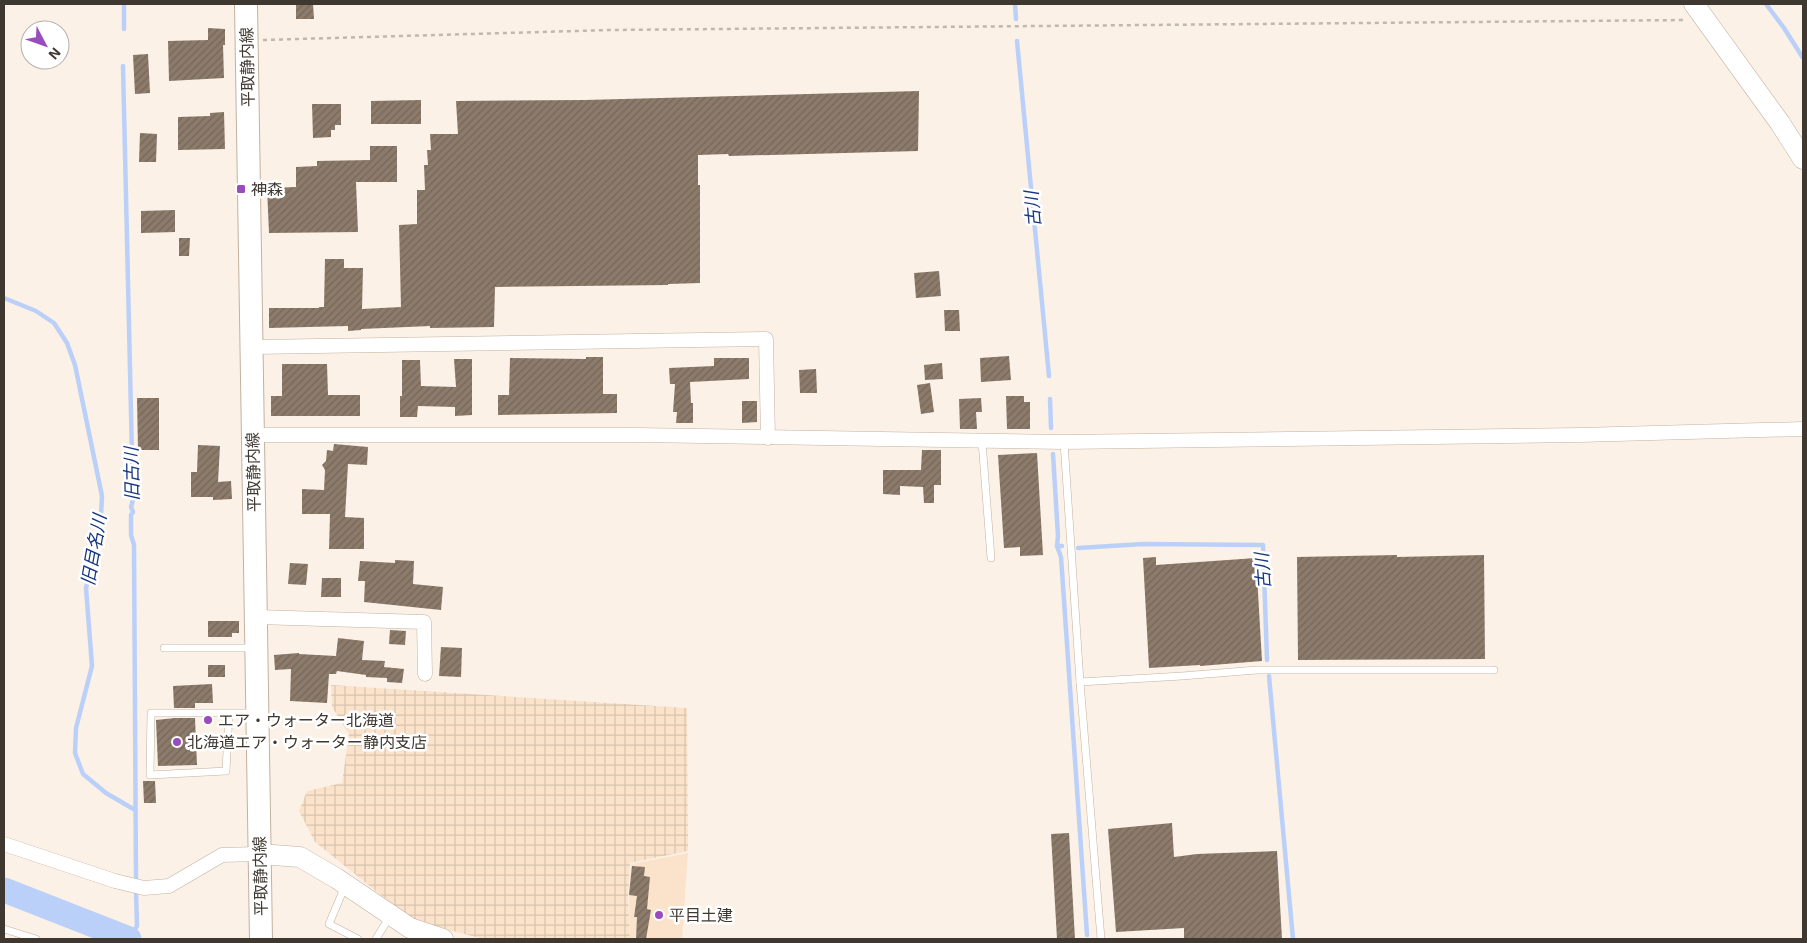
<svg xmlns="http://www.w3.org/2000/svg" width="1807" height="943" viewBox="0 0 1807 943" font-family="'Exo 2','Noto Sans JP',sans-serif">
  <style>
    .built { fill: #fbe3cb }
    .industrial { fill: url(#industrial-grid) }
    .lines { fill: none; stroke-linecap: round; stroke-linejoin: round }
    .stream { stroke: #bbd0f9; stroke-width: 4.5 }
    .river { stroke: #bbd0f9; stroke-width: 25 }
    .building { fill: url(#building-hatch) }
    .lane-casing { stroke: #c3b1a0; stroke-width: 8 }
    .street-casing { stroke: #c3b1a0; stroke-width: 15 }
    .secondary-casing { stroke: #c3b1a0; stroke-width: 21 }
    .primary-casing { stroke: #c3b1a0; stroke-width: 24 }
    .path { stroke: #c1b7ad; stroke-width: 2.5; stroke-dasharray: 4 4; stroke-linecap: butt }
    .lane { stroke: #fff; stroke-width: 7 }
    .street { stroke: #fff; stroke-width: 14 }
    .secondary { stroke: #fff; stroke-width: 20 }
    .primary { stroke: #fff; stroke-width: 22 }
    .poi-dot { fill: #984dbf; stroke: #fff; stroke-width: 2 }
    .labels { text-anchor: middle; stroke-width: 5; stroke-linejoin: round; paint-order: stroke }
    .street-label { font-size: 16px; fill: #3f3831; stroke: #fff }
    .poi-label { font-size: 16px; fill: #3f3831; stroke: #fff; text-anchor: start }
    .water-label { font-size: 18px; font-style: italic; fill: #183783; stroke: #fff }
  </style>
  <defs>
    <pattern id="industrial-grid" width="8" height="8" patternUnits="userSpaceOnUse" patternTransform="scale(1.25)"><rect width="8" height="8" fill="#fbe3cb"/><path d="M0 4h8M4 0v8" fill="none" stroke="#d8c4af"/></pattern>
    <pattern id="building-hatch" width="6" height="6" patternUnits="userSpaceOnUse" patternTransform="scale(1.25)"><rect width="6" height="6" fill="#8c7b6b"/><path d="M-1 1l2-2M0 6l6-6M5 7l2-2" fill="none" stroke="#746659"/></pattern>
  </defs>
  <rect width="100%" height="100%" fill="#fcf1e6"/>
  <!-- built -->
  <polygon class="built" points="688,853 682,939 630,939 629,897 631,864"/>
  <!-- industrial -->
  <polygon class="industrial" points="331,685 687,708 688,851 630,863 628,896 630,939 483,939 412,920 315,842 299,811 307,791 342,783 349,734 332,707"/>
  <g class="lines">
    <!-- stream -->
    <g class="stream">
      <polyline points="124,4 124,29"/>
      <polyline points="1015,4 1016,19"/>
      <polyline points="1766,4 1784,28 1803,58"/>
      <polyline points="1017,41 1049,376"/>
      <polyline points="123,66 133,500 131,507 133,512 131,515 131,535 134,545 136,881"/>
      <polyline points="4,298 36,311 54,323 67,343 75,365 102,496 100,535 86,588 92,666 76,728 75,753 83,774 106,793 135,810"/>
      <polyline points="1050,399 1051,428"/>
      <polyline points="1053,454 1058,536 1057,546 1062,546"/>
      <polyline points="1057,546 1061,557 1087,935"/>
      <polyline points="1078,548 1143,544 1263,545 1267,660"/>
      <polyline points="1269,676 1293,939"/>
      <polyline points="128,939 137,926 136,891"/>
    </g>
    <!-- river -->
    <polyline class="river" points="4,890 129,939"/>
  </g>
  <!-- building -->
  <g class="building">
    <polygon points="296,4 313,4 314,19 296,19"/>
    <polygon points="208,28 225,29 225,45 223,45 224,78 169,81 168,41 208,40"/>
    <polygon points="148,54 150,93 135,94 133,55"/>
    <polygon points="919,91 918,151 729,156 728,154 698,155 698,185 700,185 700,283 668,284 668,285 495,287 494,327 430,328 430,326 361,329 361,330 348,331 348,326 269,328 269,308 319,308 319,307 324,307 325,259 344,259 344,268 363,268 362,309 401,307 399,225 417,224 417,190 425,190 424,165 428,165 427,150 431,150 430,134 458,134 456,101 585,100"/>
    <polygon points="421,100 421,124 371,124 371,101"/>
    <polygon points="312,104 341,104 341,125 335,125 335,130 331,130 331,137 313,138"/>
    <polygon points="224,112 225,149 178,150 178,117 210,116 210,113"/>
    <polygon points="140,133 157,134 156,162 139,162"/>
    <polygon points="370,146 397,146 397,182 356,182 358,232 269,233 267,188 296,187 296,167 317,166 317,161 370,160"/>
    <polygon points="175,210 175,232 141,233 141,211"/>
    <polygon points="179,238 190,238 189,256 179,256"/>
    <polygon points="939,271 941,296 916,298 914,273"/>
    <polygon points="944,310 959,310 960,331 945,331"/>
    <polygon points="1009,356 1011,380 981,382 980,358"/>
    <polygon points="586,357 603,357 603,394 617,394 617,413 498,415 498,395 509,395 510,358 586,359"/>
    <polygon points="714,358 749,358 749,379 690,382 691,403 693,403 693,423 676,423 677,412 673,412 675,384 670,384 669,368 714,366"/>
    <polygon points="454,359 472,359 472,415 455,416 455,407 418,406 417,417 400,417 400,396 402,396 402,360 420,360 421,386 456,387"/>
    <polygon points="942,363 943,379 925,380 924,365"/>
    <polygon points="282,364 327,364 328,395 360,395 360,416 271,416 271,396 282,396"/>
    <polygon points="816,369 817,393 800,393 799,370"/>
    <polygon points="930,383 934,412 921,414 917,385"/>
    <polygon points="1006,396 1024,396 1024,402 1030,402 1030,429 1007,429"/>
    <polygon points="137,398 159,398 159,450 138,450"/>
    <polygon points="981,398 982,412 976,412 977,429 960,429 959,399"/>
    <polygon points="742,401 757,401 757,422 742,423"/>
    <polygon points="334,444 368,447 367,465 348,464 345,517 364,518 364,549 329,549 330,514 302,514 302,489 324,490 325,470 322,465 326,461 327,450 333,451"/>
    <polygon points="198,445 220,446 218,482 231,481 232,499 213,500 213,497 191,497 191,472 197,472"/>
    <polygon points="922,450 941,450 941,485 934,485 934,503 924,503 923,487 900,486 900,495 883,494 883,470 921,470"/>
    <polygon points="1037,453 1043,555 1020,556 1020,547 1004,548 998,455"/>
    <polygon points="1397,555 1397,557 1484,555 1485,659 1298,660 1297,557"/>
    <polygon points="1156,557 1156,565 1256,558 1262,661 1200,666 1200,665 1149,668 1143,558"/>
    <polygon points="395,560 414,561 413,584 443,587 441,610 364,602 365,581 358,581 360,561 395,563"/>
    <polygon points="290,563 308,564 306,585 288,584"/>
    <polygon points="322,578 341,578 341,597 321,597"/>
    <polygon points="208,621 239,621 239,633 232,633 232,637 208,637"/>
    <polygon points="390,630 406,631 405,645 389,644"/>
    <polygon points="338,638 364,641 362,660 385,661 384,667 404,669 402,683 387,682 387,678 366,677 366,675 337,671 336,674 329,674 327,703 290,701 291,669 275,670 274,655 299,653 299,654 336,656"/>
    <polygon points="441,647 462,648 461,677 439,676"/>
    <rect x="208" y="665" width="17" height="12"/>
    <polygon points="212,684 213,703 195,703 195,708 174,708 173,686"/>
    <polygon points="175,718 195,718 197,765 158,766 156,720"/>
    <polygon points="143,781 155,781 156,803 144,803"/>
    <polygon points="1172,823 1174,857 1197,854 1277,851 1282,939 1184,939 1184,928 1116,932 1108,829"/>
    <polygon points="1069,833 1075,939 1057,939 1051,834"/>
    <polygon points="632,866 645,867 644,876 650,877 647,909 651,910 646,939 636,939 637,917 634,917 637,896 629,895"/>
  </g>
  <g class="lines">
    <!-- lane casing -->
    <g class="lane-casing">
      <g id="lane">
        <polyline points="982,441 991,558"/>
        <polyline points="1064,442 1080,682 1101,939"/>
        <polyline points="164,648 254,648"/>
        <polyline points="1080,682 1182,676 1257,670 1494,670"/>
        <polyline points="229,713 226,771 150,775 151,713 255,713"/>
        <polyline points="345,886 329,924 358,939"/>
        <polyline points="4,929 36,939"/>
        <polyline points="376,939 390,916"/>
      </g>
    </g>
    <!-- street casing -->
    <g class="street-casing">
      <g id="street">
        <polyline points="251,347 766,339 768,438"/>
        <polyline points="253,435 638,435 1064,442 1580,435 1803,429"/>
        <polyline points="256,617 424,622 425,674"/>
        <polyline points="4,844 115,881 144,888 169,886 222,855 260,854"/>
      </g>
    </g>
    <!-- secondary casing -->
    <g class="secondary-casing">
      <g id="secondary">
        <polyline points="1694,4 1780,123 1803,159"/>
        <polyline points="260,854 300,857 336,878 410,928 443,939"/>
      </g>
    </g>
    <!-- primary casing -->
    <g class="primary-casing">
      <polyline id="primary" points="246,4 261,939"/>
    </g>
    <!-- path -->
    <polyline class="path" points="263,40 610,30 1685,20"/>
    <!-- lane -->
    <use href="#lane" class="lane"/>
    <!-- street -->
    <use href="#street" class="street"/>
    <!-- secondary -->
    <use href="#secondary" class="secondary"/>
    <!-- primary -->
    <use href="#primary" class="primary"/>
  </g>
  <!-- markers -->
  <g class="poi-dot">
    <rect x="236" y="184" width="10" height="10" rx="2.5"/>
    <circle cx="208" cy="720" r="5"/>
    <circle cx="177" cy="742" r="5"/>
    <circle cx="659" cy="915" r="5"/>
  </g>
  <g class="labels">
    <!-- street labels -->
    <g class="street-label">
      <text transform="translate(247 67) rotate(-91)" y="6">平取静内線</text>
      <text transform="translate(253 472) rotate(-91)" y="6">平取静内線</text>
      <text transform="translate(260 876) rotate(-91)" y="6">平取静内線</text>
    </g>
    <!-- poi labels -->
    <g class="poi-label">
      <text x="251" y="195">神森</text>
      <text x="218" y="726">エア・ウォーター北海道</text>
      <text x="187" y="748">北海道エア・ウォーター静内支店</text>
      <text x="669" y="921">平目土建</text>
    </g>
    <!-- water labels -->
    <g class="water-label">
      <text transform="translate(1033 209) rotate(-95)" y="6">古川</text>
      <text transform="translate(132 474) rotate(-91)" y="6">旧古川</text>
      <text transform="translate(94 550) rotate(-80)" y="6">旧目名川</text>
      <text transform="translate(1263 571) rotate(-94)" y="6">古川</text>
    </g>
  </g>
  <!-- border -->
  <rect width="1807" height="943" fill="none" stroke="#3f3831" stroke-width="10"/>
  <!-- north arrow -->
  <g transform="translate(45 45) rotate(131)"><circle r="24" fill="#ffffff" stroke="#b2afad"/>
  <path d="M0-4L9 19L0 12L-9 19Z" fill="#984dbf"/>
  <text y="-8" font-size="14" font-weight="bold" text-anchor="middle" fill="#3f3831">N</text>
  </g>
</svg>
